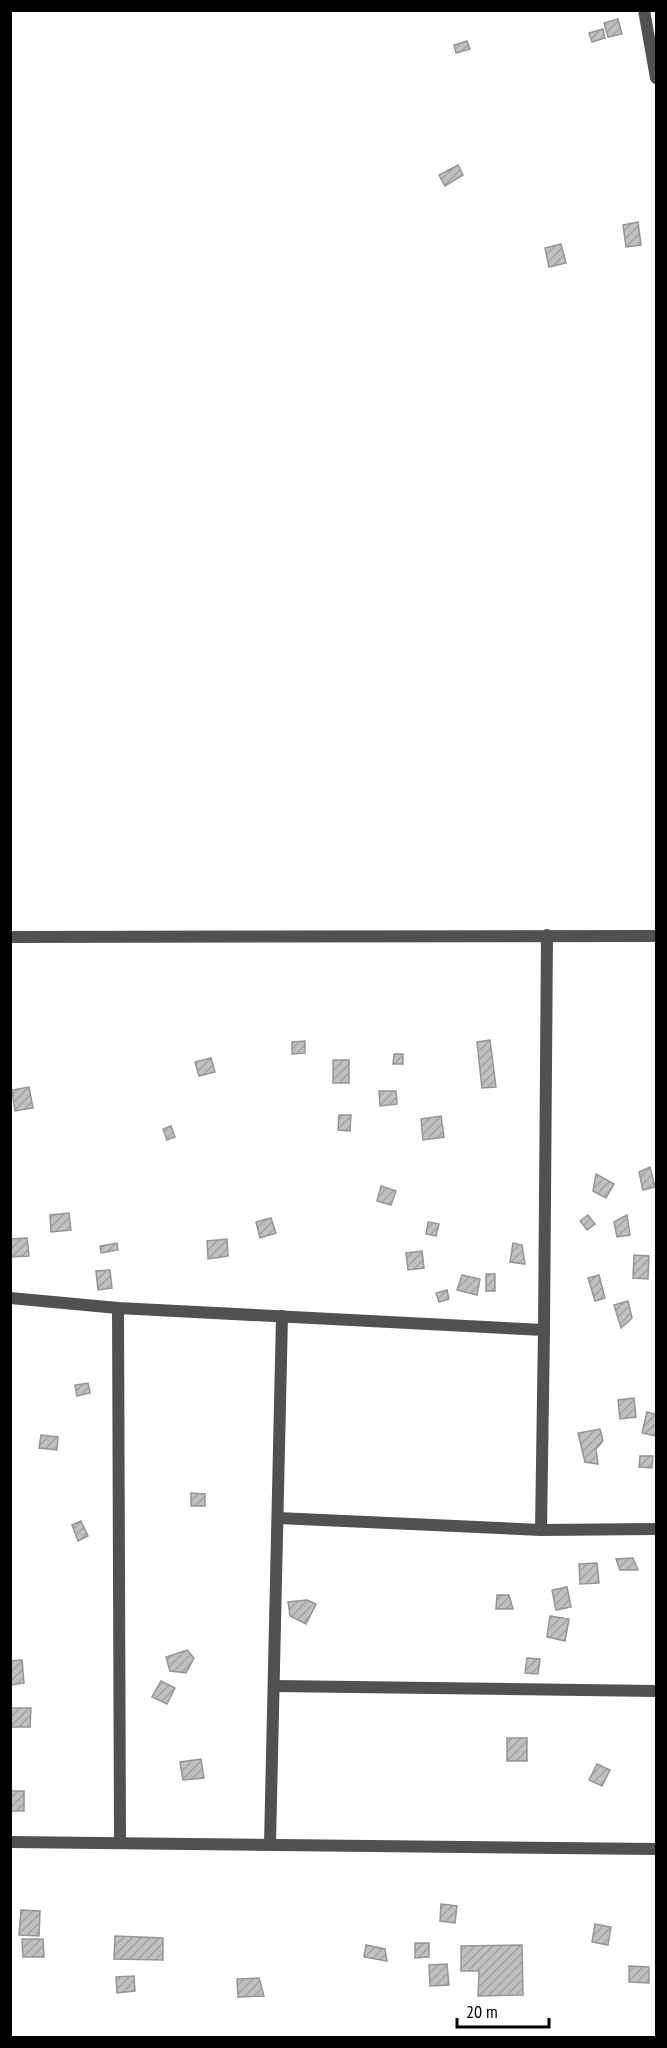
<svg xmlns="http://www.w3.org/2000/svg" width="667" height="2048" viewBox="0 0 667 2048" font-family="'PT Sans Narrow',sans-serif">
  <style>
    .building { fill: url(#building-hatch); stroke: #959595; stroke-width: 1.5 }
    .lines { fill: none; stroke-linecap: round; stroke-linejoin: round }
    .minor { stroke: #515151; stroke-width: 12 }
  </style>
  <defs>
    <pattern id="building-hatch" width="6" height="6" patternUnits="userSpaceOnUse" patternTransform="scale(1.5)"><rect width="6" height="6" fill="#c0c0c0"/><path d="M-1 1l2-2M0 6l6-6M5 7l2-2" fill="none" stroke="#a3a3a3"/></pattern>
  </defs>
  <rect width="100%" height="100%" fill="#fff"/>
  <!-- building -->
  <g class="building">
    <polygon points="618,19 622,34 608,37 604,23"/>
    <polygon points="603,29 605,38 592,42 589,33"/>
    <polygon points="467,41 470,49 456,53 454,45"/>
    <polygon points="458,165 463,175 445,186 439,175"/>
    <polygon points="638,222 641,245 626,247 623,225"/>
    <polygon points="561,244 566,263 549,267 545,248"/>
    <polygon points="490,1040 496,1087 482,1088 477,1042"/>
    <polygon points="305,1041 305,1053 292,1054 292,1042"/>
    <polygon points="394,1054 403,1054 403,1064 393,1064"/>
    <polygon points="211,1058 215,1072 199,1076 195,1062"/>
    <rect x="333" y="1060" width="16" height="23"/>
    <polygon points="29,1087 33,1108 15,1111 12,1090"/>
    <polygon points="379,1091 396,1091 397,1104 380,1106"/>
    <polygon points="339,1115 351,1115 350,1131 338,1130"/>
    <polygon points="441,1116 444,1137 423,1140 421,1119"/>
    <polygon points="171,1126 175,1137 167,1140 163,1129"/>
    <polygon points="650,1167 655,1187 643,1190 639,1172"/>
    <polygon points="596,1174 614,1184 606,1198 593,1191"/>
    <polygon points="381,1186 396,1191 391,1205 377,1201"/>
    <polygon points="69,1213 71,1230 51,1232 50,1215"/>
    <polygon points="588,1215 595,1224 587,1230 580,1221"/>
    <polygon points="627,1215 630,1235 617,1237 614,1222"/>
    <polygon points="271,1218 276,1233 260,1238 256,1222"/>
    <polygon points="428,1222 439,1224 436,1236 426,1234"/>
    <polygon points="27,1238 29,1256 10,1257 10,1239"/>
    <polygon points="227,1239 228,1256 208,1259 207,1241"/>
    <polygon points="117,1243 118,1250 101,1253 100,1246"/>
    <polygon points="513,1243 522,1245 525,1264 510,1262"/>
    <polygon points="422,1251 424,1268 408,1270 406,1253"/>
    <polygon points="634,1255 649,1256 648,1279 633,1278"/>
    <polygon points="110,1270 112,1288 98,1290 96,1271"/>
    <rect x="486" y="1274" width="9" height="17"/>
    <polygon points="462,1275 480,1279 477,1295 457,1290"/>
    <polygon points="599,1275 605,1298 595,1301 588,1278"/>
    <polygon points="447,1290 449,1299 439,1302 436,1293"/>
    <polygon points="628,1301 632,1318 621,1328 614,1305"/>
    <polygon points="88,1383 90,1393 77,1396 75,1385"/>
    <polygon points="634,1398 636,1417 620,1419 618,1400"/>
    <polygon points="647,1412 656,1414 656,1436 642,1433"/>
    <polygon points="600,1429 603,1441 596,1449 598,1464 585,1462 578,1433"/>
    <polygon points="41,1435 58,1437 57,1450 39,1448"/>
    <polygon points="640,1456 653,1456 652,1468 639,1467"/>
    <polygon points="191,1493 205,1494 205,1506 191,1506"/>
    <polygon points="81,1521 88,1536 78,1541 72,1525"/>
    <polygon points="633,1558 638,1570 620,1570 616,1559"/>
    <polygon points="597,1563 599,1583 580,1584 579,1564"/>
    <polygon points="567,1587 571,1607 556,1610 552,1590"/>
    <polygon points="497,1595 509,1595 513,1609 496,1609"/>
    <polygon points="307,1600 316,1604 306,1624 290,1616 288,1602"/>
    <polygon points="550,1616 569,1619 565,1641 547,1637"/>
    <polygon points="187,1650 194,1658 186,1673 170,1671 166,1657"/>
    <polygon points="527,1658 540,1659 538,1674 525,1673"/>
    <polygon points="22,1660 24,1683 10,1685 10,1661"/>
    <polygon points="161,1681 175,1688 167,1704 152,1697"/>
    <polygon points="11,1708 31,1708 30,1727 10,1727"/>
    <rect x="507" y="1738" width="20" height="23"/>
    <polygon points="201,1759 204,1778 183,1780 180,1762"/>
    <polygon points="597,1764 610,1770 602,1786 589,1780"/>
    <rect x="10" y="1791" width="14" height="20"/>
    <polygon points="441,1904 457,1906 455,1923 440,1921"/>
    <polygon points="21,1910 40,1911 39,1936 19,1935"/>
    <polygon points="595,1924 611,1927 608,1945 592,1942"/>
    <polygon points="115,1936 163,1938 163,1960 114,1959"/>
    <polygon points="22,1939 43,1939 44,1957 23,1957"/>
    <polygon points="415,1943 429,1943 429,1957 415,1958"/>
    <polygon points="366,1945 385,1949 387,1961 364,1957"/>
    <polygon points="522,1945 523,1995 478,1996 479,1971 461,1971 461,1946"/>
    <polygon points="447,1964 449,1985 430,1986 429,1965"/>
    <polygon points="629,1966 649,1967 649,1983 629,1982"/>
    <polygon points="134,1976 135,1991 117,1993 116,1977"/>
    <polygon points="259,1978 264,1996 238,1997 237,1979"/>
  </g>
  <g class="lines">
    <!-- minor -->
    <g class="minor">
      <polyline points="644,10 656,78"/>
      <polyline points="547,935 544,1330 541,1530 656,1529"/>
      <polyline points="10,937 656,936"/>
      <polyline points="10,1298 118,1308 544,1330"/>
      <polyline points="118,1308 120,1842"/>
      <polyline points="278,1518 541,1530"/>
      <polyline points="274,1686 656,1691"/>
      <polyline points="10,1842 656,1849"/>
      <polyline points="270,1844 282,1316"/>
    </g>
  </g>
  <!-- border -->
  <rect width="667" height="2048" fill="none" stroke="#000000" stroke-width="24"/>
  <!-- scale -->
  <path d="M457 2018v9h92v-9" fill="none" stroke="#000000" stroke-width="3"/>
  <text x="466" y="2018" font-size="18" fill="#000000" stroke="#ffffff" stroke-width="4.5" paint-order="stroke">20 m</text>
</svg>
